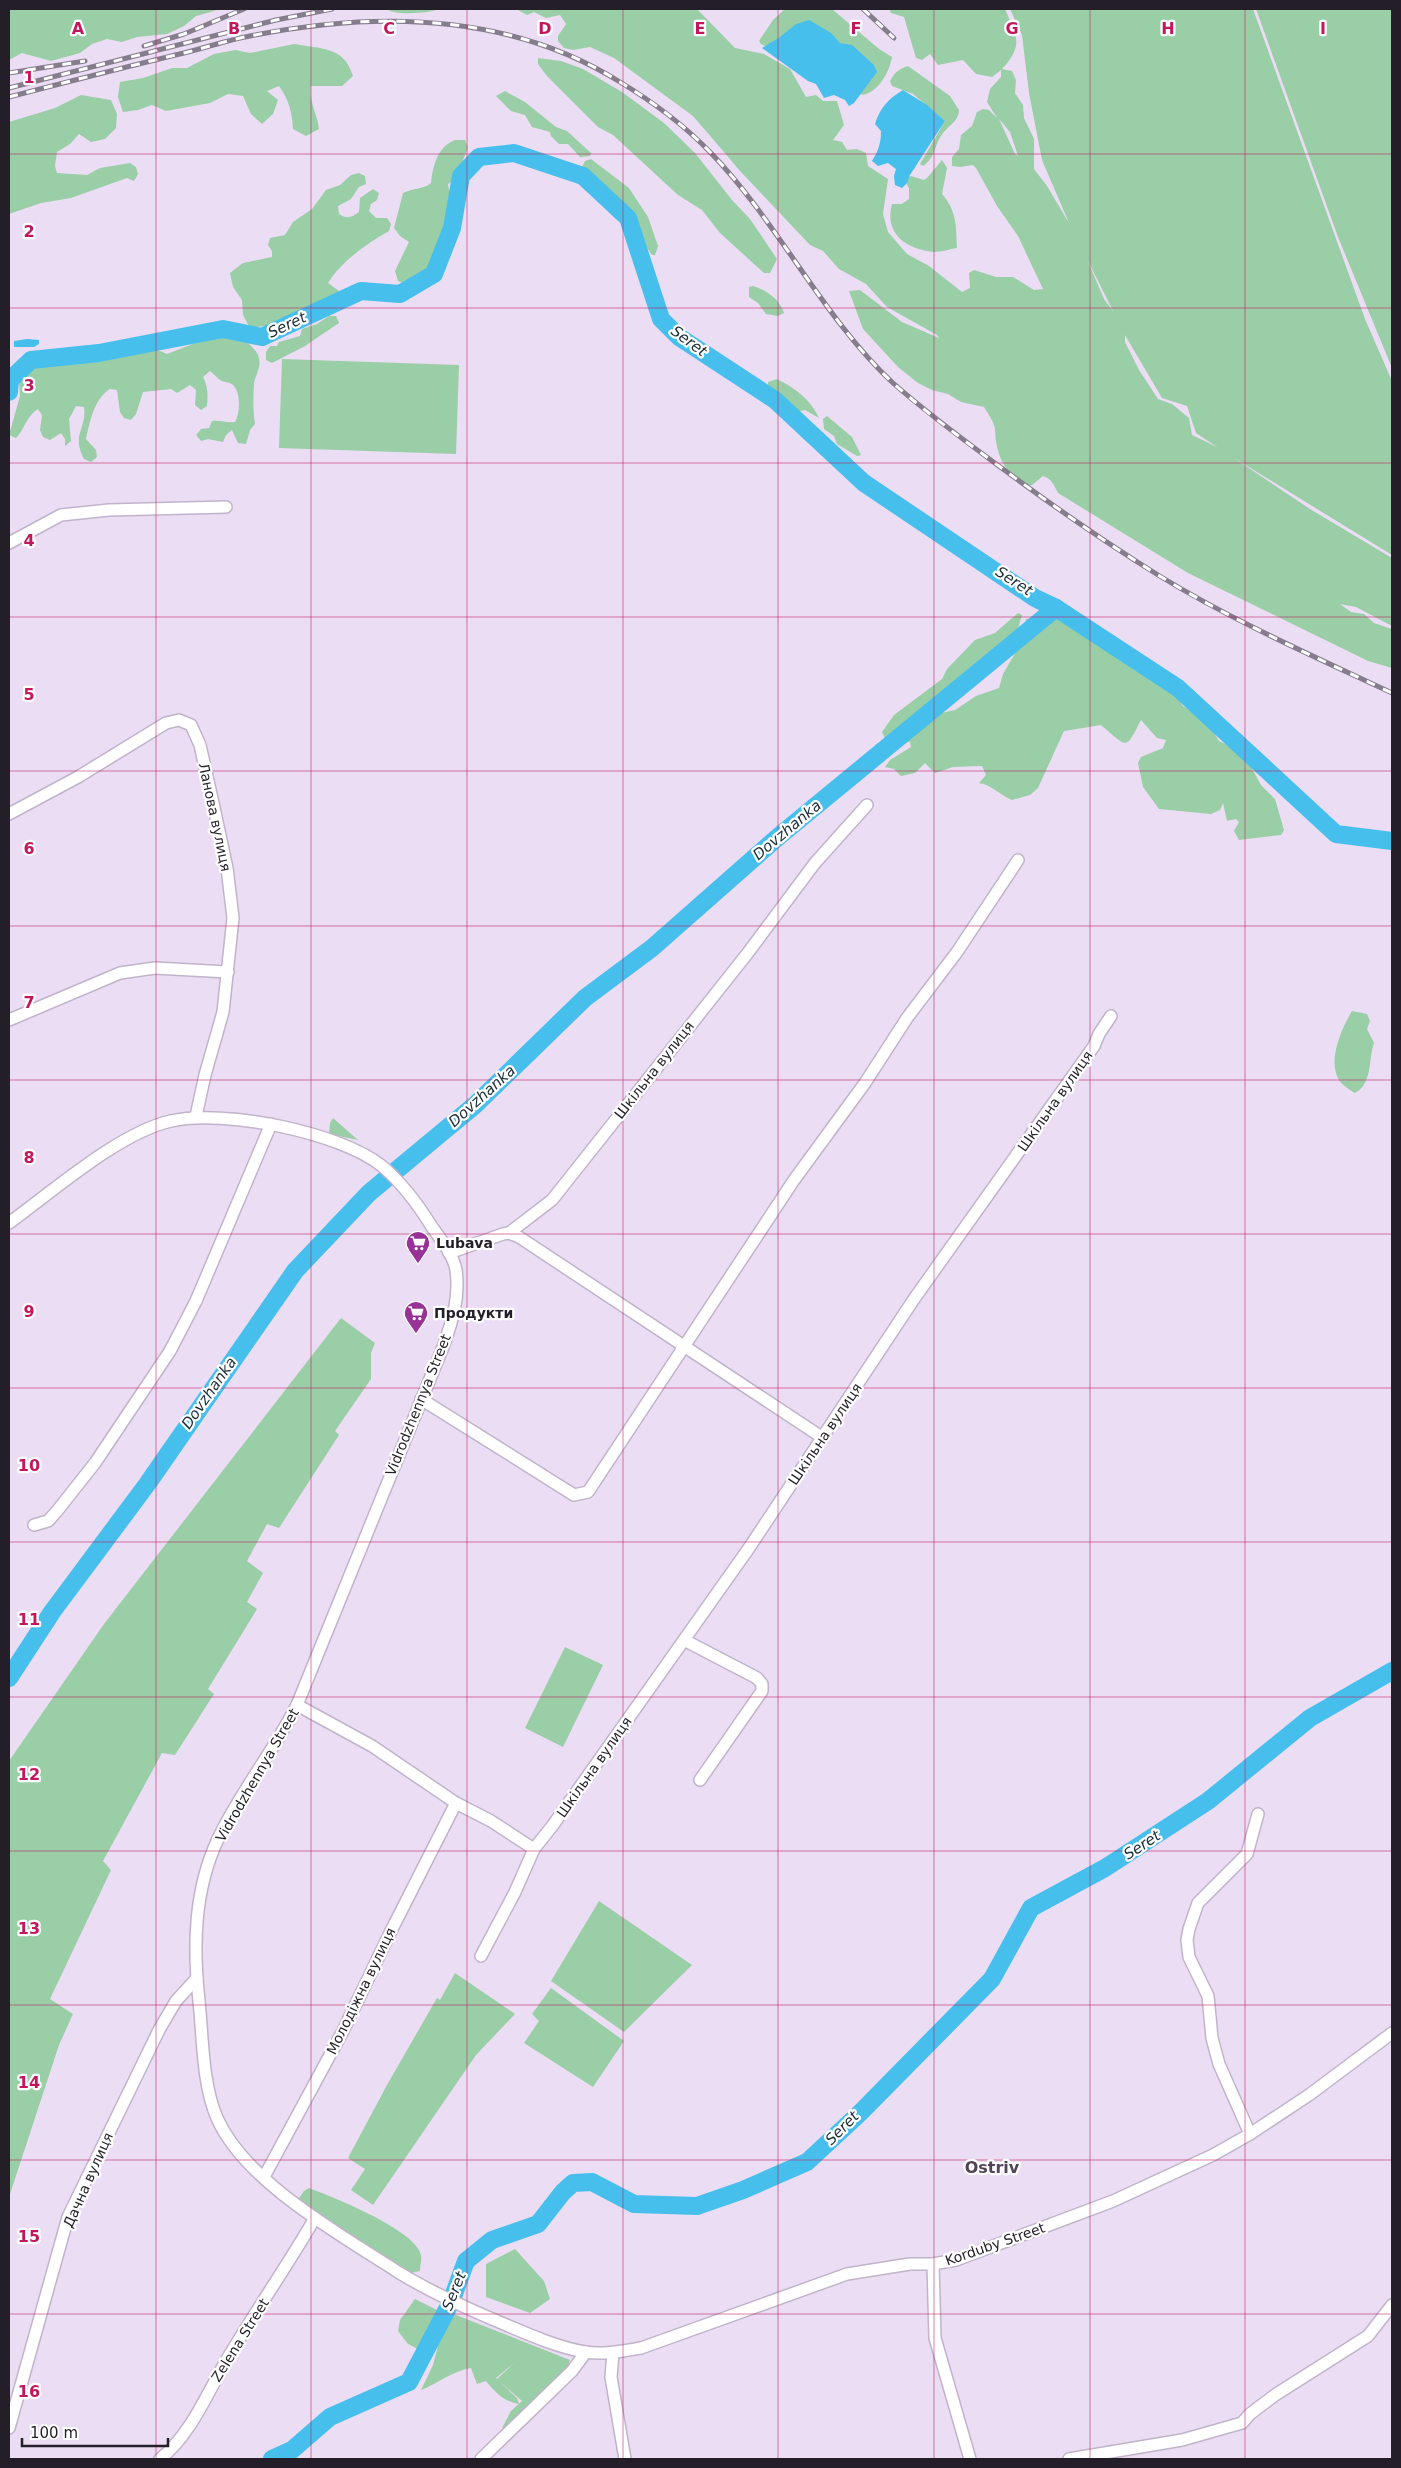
<svg xmlns="http://www.w3.org/2000/svg" width="1401" height="2468" viewBox="0 0 1401 2468" font-family="'DejaVu Sans',sans-serif">
  <style>
    .green { fill: #9acea7; fill-rule: evenodd }
    .water { fill: #47bfec }
    .lines { fill: none; stroke-linecap: round; stroke-linejoin: round }
    .river { stroke: #47bfec; stroke-width: 18 }
    .minor-casing { stroke: #c1b4ca; stroke-width: 14 }
    .minor { stroke: #fff; stroke-width: 11 }
    .rail-casing { stroke: #857c8c; stroke-width: 5 }
    .rail { stroke: #fff; stroke-width: 3; stroke-dasharray: 9; stroke-linecap: butt }
    .grid { fill: none; stroke: #c2185b; stroke-width: 1; stroke-opacity: 0.55 }
    .labels { text-anchor: middle; stroke-width: 4.5; stroke-linejoin: round; paint-order: stroke }
    .street-label { font-size: 14px; fill: #231e27; stroke: #fff }
    .poi-label { font-size: 14px; font-weight: bold; fill: #231e27; stroke: #fff; text-anchor: start }
    .water-label { font-size: 15px; font-style: italic; fill: #182d35; stroke: #fff }
    .quarter-label { font-size: 16px; font-weight: bold; fill: #504457; stroke: #fff }
    .grid-label { font-size: 16px; text-anchor: middle; font-weight: bold; fill: #c2185b; stroke: #fff; stroke-width: 4.5; stroke-linejoin: round; paint-order: stroke }
  </style>
  <rect width="100%" height="100%" fill="#ebddf4"/>
  <!-- green -->
  <g class="green">
    <polygon points="9,9 221,9 196,16 184,26 167,34 137,37 122,42 107,39 92,44 80,53 51,61 22,53 9,60"/>
    <path d="M387 9H440C430 13 395 16 387 9Z"/>
    <path d="M516 9H697L735 48 764 54 790 69 806 97 816 95 823 101H837L844 125 833 140 842 142 847 150 857 149 866 153 868 166 888 179 883 214 888 232 907 254 929 266 962 292 970 288 969 273 974 270 996 277H1013L1034 290 1043 289 1018 236 997 206 976 168 973 165 960 167 952 166V157L959 149 961 135 972 126 977 112 983 109 989 110 997 118 987 102 990 89 1001 77V70L992 77 976 74 963 60 938 65 930 54 922 60 916 58 904 17 891 13 889 9H1005C1017 37 1024 45 1002 69L1012 71 1016 80 1015 93 1023 105 1024 118 1034 139V169L1047 186 1069 223 1042 160 1029 93 1022 35 1010 9H1253L1365 319 1392 381V555L1234 458 1310 509 1392 558V626L1356 607 1340 604 1351 612 1364 614 1374 623 1392 629V668L1368 661 1188 573 1058 493C1054 485 1052 479 1043 476L1032 485 1026 486C1008 475 999 461 996 441 995 436 996 430 994 425 992 419 987 412 984 407L961 402 948 394 932 390 918 383 898 367 863 329 849 291 860 290 902 322 939 338 937 335 887 307 866 284 839 269 823 251 810 245 741 172 693 116 614 58 590 47 573 50 564 48 558 41V36L566 24 560 15 546 18 534 12 527 15ZM999 119 1010 132 1018 156 1015 154ZM1087 259 1113 311 1104 299ZM1125 335 1162 398 1187 406 1196 433 1217 447 1192 435 1189 418 1172 404 1158 399 1139 370 1125 342Z"/>
    <path d="M785 9H832L879 49 892 57C889 73 879 91 863 95L761 44 759 41 773 20Z"/>
    <polygon points="1256,9 1392,9 1392,368 1338,237"/>
    <path d="M294 44C321 49 344 46 353 76L342 86H311C309 104 317 112 319 129L306 136 293 129C292 112 289 100 279 86L267 91 278 100 273 114 262 124 251 114 243 96 228 94 210 103 166 111 152 105 138 110 123 112 118 97 120 82 143 78 172 68H187L214 54 235 50 250 53Z"/>
    <polygon points="538,58 561,61 583,69 622,92 664,123 695,153 732,200 750,219 777,259 770,273 764,273 720,233 702,210 678,195 613,135 598,127 547,76 538,64"/>
    <path d="M908 66 950 96 959 110C958 123 948 125 941 136 934 147 935 158 923 166L920 164 945 121 913 94 892 86 890 81C895 72 899 69 908 66Z"/>
    <polygon points="505,91 525,102 556,127 567,131 591,153 590,156 580,157 568,144 559,144 551,136 550,132 532,127 525,115 511,111 496,96"/>
    <polygon points="81,95 111,100 117,114 116,128 105,139 91,142 79,134 70,144 57,152 55,166 57,173 87,175 100,168 130,163 136,167 138,174 134,181 127,178 71,198 41,203 9,214 9,122 55,108"/>
    <path d="M455 140H465L468 148 463 160 461 176 448 184 454 218 445 255 436 267 428 273 405 284 398 281 395 271 409 242 400 236 394 228 403 193C412 188 425 189 431 183 433 166 437 147 455 140Z"/>
    <path d="M591 159 629 188 648 217 658 246 655 255H652C643 243 636 230 628 218 616 200 597 184 581 169L585 161Z"/>
    <path d="M942 160 947 168 942 194C957 211 956 226 957 248 950 249 941 252 934 252 906 249 884 234 892 204H902L909 199V188L905 181 911 176 924 180 927 178Z"/>
    <path d="M359 173 365 176 366 184 359 187 351 199 338 206 339 214C347 219 351 218 359 212L360 198 373 189 379 193 377 200 371 204 369 211 376 218H387L391 224 389 231C366 244 342 261 328 283L339 291C325 320 312 322 282 324 271 324 261 327 250 328L243 315 242 300 233 287 230 273 243 263 272 257V251L268 245 270 238 285 235 293 222 312 209 326 190 340 185 351 175Z"/>
    <path d="M753 286C767 290 780 300 784 313L778 316 766 314 758 303 749 297V287Z"/>
    <polygon points="329,316 336,316 339,323 305,346 272,363 266,360 266,352 270,346 277,346 279,342 300,336 302,329 317,324"/>
    <path d="M237 332C243 339 255 348 258 355 263 367 254 376 254 385 253 398 253 411 255 424L250 430 246 444 238 443 232 430 226 435 223 442 208 439 201 441 196 435 201 429 209 428 212 421C221 420 226 423 235 422 240 413 241 395 234 386 230 381 224 383 220 380 216 377 214 374 210 371L203 377C208 386 208 395 207 406L201 410 195 405 196 390 190 385 177 393 171 389 143 392 136 414 131 420 124 418 120 412 117 390 110 389C94 399 90 421 86 439L96 450 97 457 91 462 84 459C71 434 87 429 84 407L76 406 69 419 71 441 65 446V439L61 433 50 440 43 437 40 430 42 415 38 409C26 416 25 429 16 438L9 435 20 396 19 380 22 373 29 369 44 367 57 359 71 356 101 361 153 348 167 354 208 338Z"/>
    <polygon points="282,359 459,365 456,454 279,448"/>
    <path d="M777 379C795 388 811 400 819 418L805 410 792 413C780 406 767 397 768 382Z"/>
    <polygon points="827,416 852,437 861,455 857,456 837,444 834,436 824,429 823,419"/>
    <path d="M1018 613 1022 615 1013 646 983 678 941 713 955 710 976 696 999 688 1003 674 1021 643 1026 619 1065 615 1096 635 1116 641 1134 670 1165 678 1183 706 1206 719 1219 741 1243 752 1261 785 1275 799 1284 830 1281 835 1239 840 1234 831 1239 822 1236 819 1227 821 1223 803 1220 810 1211 814 1159 809 1143 787 1138 763 1141 757 1163 748 1166 740 1157 738 1141 720C1125 751 1128 748 1101 725L1064 731 1038 788 1030 795 1012 800C1000 795 992 785 979 783L986 775 982 766 953 767 935 773 925 763 915 773 901 776 894 769 885 767 890 760 911 747 910 742 887 743 882 732 894 715 942 679 947 669 975 640 995 633Z"/>
    <path d="M1352 1011 1367 1014 1370 1021 1367 1029 1374 1043C1368 1060 1373 1083 1355 1093 1350 1090 1342 1085 1339 1080 1327 1060 1342 1028 1352 1011Z"/>
    <polygon points="333,1118 358,1140 329,1134 330,1123"/>
    <polygon points="341,1318 375,1343 371,1353 371,1379 335,1431 339,1435 279,1528 267,1524 247,1561 263,1573 247,1602 257,1609 208,1689 214,1694 175,1755 162,1753 103,1861 111,1870 50,1999 73,2014 59,2045 9,2197 9,1761 104,1624"/>
    <polygon points="565,1647 603,1665 563,1747 525,1728"/>
    <polygon points="599,1901 692,1965 624,2032 551,1981"/>
    <polygon points="455,1973 515,2014 476,2055 373,2205 351,2190 365,2169 348,2158 387,2085 437,1998 440,2000"/>
    <polygon points="551,1988 624,2041 593,2087 524,2043 539,2021 532,2014"/>
    <path d="M309 2188C333 2197 416 2230 421 2255 422 2259 420 2266 420 2271L394 2276 302 2211 299 2198 304 2191Z"/>
    <polygon points="515,2249 544,2281 550,2299 530,2313 486,2297 486,2264"/>
    <polygon points="415,2299 441,2312 434,2330 418,2349 408,2344 398,2331 400,2320"/>
    <path d="M451 2313 570 2360 567 2368 509 2429 502 2428 511 2411 522 2401 497 2379 514 2363 496 2378 517 2398 519 2404C503 2401 496 2393 486 2381L477 2384 471 2368C452 2371 439 2383 421 2390L433 2365 444 2324Z"/>
  </g>
  <!-- water -->
  <g class="water">
    <polygon points="809,20 831,33 840,43 852,45 874,65 877,72 854,103 849,106 845,100 834,95 824,98 816,84 808,81 762,48 780,37 796,24"/>
    <path d="M903 90 927 105 945 121 910 175 907 183 902 188 895 185 894 176 896 169 888 163 878 166 872 161C878 151 881 144 881 131L875 124C880 108 888 99 903 90Z"/>
    <polygon points="27,339 39,340 39,344 34,347 14,347 14,341"/>
  </g>
  <g class="lines">
    <!-- river -->
    <g class="river">
      <polyline points="9,392 10,380 31,360 99,353 223,329 262,337 361,291 400,294 434,274 452,228 461,176 479,157 514,153 583,176 628,218 661,319 679,337 775,400 864,483 1035,598 1056,608 1178,688 1336,834 1392,841"/>
      <polyline points="9,1678 52,1612 148,1483 295,1271 369,1193 475,1105 585,998 652,948 778,837 1056,608"/>
      <polyline points="272,2459 292,2450 330,2417 409,2382 451,2302 466,2261 492,2240 538,2224 563,2192 573,2183 592,2182 634,2204 697,2206 743,2190 807,2162 860,2113 992,1979 1031,1908 1105,1868 1208,1801 1310,1718 1392,1671"/>
    </g>
    <!-- minor casing -->
    <g class="minor-casing">
      <g id="minor">
        <polyline points="9,543 61,515 109,510 226,507"/>
        <polyline points="9,814 78,777 166,723 179,720 191,725 200,745 213,803 227,868 233,918 223,1012 205,1075 196,1116"/>
        <polyline points="9,1020 120,973 155,968 228,972"/>
        <path d="M9 1223C52 1192 120 1132 171 1121 224 1109 339 1132 382 1166 401 1182 419 1206 432 1227 441 1240 453 1254 456 1270 460 1298 452 1322 443 1347L297 1705C274 1751 240 1792 218 1839 194 1890 193 1946 199 2001 203 2038 202 2083 217 2118 245 2182 341 2235 398 2272 432 2293 468 2309 504 2324 530 2335 557 2347 585 2352 603 2355 623 2351 641 2348L847 2274 910 2264H933L956 2260 1113 2201 1213 2155 1250 2134 1309 2095 1392 2033"/>
        <polyline points="509,1233 552,1200 747,954 815,863 867,805"/>
        <polyline points="449,1253 503,1234 509,1233 519,1237 823,1438"/>
        <polyline points="421,1399 574,1495 588,1492 794,1180 865,1083 907,1018 957,952 1018,860"/>
        <polyline points="34,1525 48,1521 57,1511 95,1463 170,1351 196,1301 271,1124"/>
        <polyline points="684,1640 757,1678 762,1684 762,1691 700,1780"/>
        <polyline points="297,1705 372,1746 456,1803 491,1821 534,1849"/>
        <polyline points="481,1956 515,1892 534,1849 553,1825 749,1548 914,1299 1094,1046 1099,1034 1111,1016"/>
        <polyline points="1250,2134 1219,2064 1212,2038 1208,1996 1189,1957 1187,1940 1189,1929 1198,1903 1247,1854 1258,1814"/>
        <polyline points="264,2177 343,2031 391,1931 456,1803"/>
        <polyline points="933,2264 935,2338 970,2459"/>
        <polyline points="613,2353 611,2377 625,2459"/>
        <polyline points="9,2428 68,2217 159,2030 176,2001 197,1978"/>
        <path d="M160 2459C193 2433 210 2386 232 2351 259 2306 289 2263 315 2218"/>
        <polyline points="481,2459 572,2371 586,2352"/>
        <polyline points="1069,2459 1182,2440 1242,2423 1250,2414 1275,2395 1368,2336 1392,2305"/>
      </g>
    </g>
    <!-- minor -->
    <use href="#minor" class="minor"/>
    <!-- rail casing -->
    <g class="rail-casing">
      <g id="rail">
        <polyline points="863,9 894,38"/>
        <polyline points="144,46 184,34 244,9"/>
        <polyline points="9,73 85,61"/>
        <polyline points="9,88 276,20 332,9"/>
        <path d="M9 97C67 82 125 67 184 53 208 47 231 39 255 35 379 11 510 13 620 82 653 102 683 124 710 152 778 222 823 318 893 383 928 414 965 441 1003 469 1053 506 1105 542 1158 575 1233 621 1313 656 1392 693"/>
      </g>
    </g>
    <!-- rail -->
    <use href="#rail" class="rail"/>
  </g>
  <!-- grid -->
  <path class="grid" d="M156 9V2459M311 9V2459M467 9V2459M623 9V2459M778 9V2459M934 9V2459M1090 9V2459M1245 9V2459M9 154H1392M9 308H1392M9 463H1392M9 617H1392M9 771H1392M9 926H1392M9 1080H1392M9 1234H1392M9 1388H1392M9 1542H1392M9 1697H1392M9 1851H1392M9 2005H1392M9 2160H1392M9 2314H1392"/>
  <!-- icons -->
  <defs>
    <g id="supermarket-pin" transform="scale(1.25)"><path d="M0 17L-7.5 6A9.5 9.5 0 1 1 7.5 6Z" fill="#983297" stroke="#fff"/><path d="M-6-5.5h2.5l.6 2H6L4.5 2H-2.5L-4.4-4H-6ZM-1.5 3.2a1.3 1.3 0 1 0 .1 0ZM3 3.2a1.3 1.3 0 1 0 .1 0Z" fill="#fff"/></g>
  </defs>
  <g fill-rule="evenodd">
    <use href="#supermarket-pin" x="418" y="1243"/>
    <use href="#supermarket-pin" x="416" y="1313"/>
  </g>
  <g class="labels">
    <!-- street labels -->
    <g class="street-label">
      <text transform="translate(215 817) rotate(78)" y="5">Ланова вулиця</text>
      <text transform="translate(654 1070) rotate(-52)" y="5">Шкільна вулиця</text>
      <text transform="translate(1055 1101) rotate(-55)" y="5">Шкільна вулиця</text>
      <text transform="translate(418 1405) rotate(-68)" y="5">Vidrodzhennya Street</text>
      <text transform="translate(825 1434) rotate(-56)" y="5">Шкільна вулиця</text>
      <text transform="translate(594 1767) rotate(-55)" y="5">Шкільна вулиця</text>
      <text transform="translate(257 1775) rotate(-60)" y="5">Vidrodzhennya Street</text>
      <text transform="translate(361 1991) rotate(-64)" y="5">Молодіжна вулиця</text>
      <text transform="translate(88 2180) rotate(-66)" y="5">Дачна вулиця</text>
      <text transform="translate(995 2244) rotate(-19)" y="5">Korduby Street</text>
      <text transform="translate(240 2340) rotate(-58)" y="5">Zelena Street</text>
    </g>
    <!-- poi labels -->
    <g class="poi-label">
      <text x="436" y="1248">Lubava</text>
      <text x="434" y="1318">Продукти</text>
    </g>
    <!-- water labels -->
    <g class="water-label">
      <text transform="translate(287 325) rotate(-25)" y="5">Seret</text>
      <text transform="translate(689 341) rotate(37)" y="5">Seret</text>
      <text transform="translate(1014 581) rotate(33)" y="5">Seret</text>
      <text transform="translate(787 830) rotate(-40)" y="5">Dovzhanka</text>
      <text transform="translate(482 1096) rotate(-42)" y="5">Dovzhanka</text>
      <text transform="translate(209 1393) rotate(-55)" y="5">Dovzhanka</text>
      <text transform="translate(1142 1845) rotate(-33)" y="5">Seret</text>
      <text transform="translate(842 2128) rotate(-45)" y="5">Seret</text>
      <text transform="translate(454 2291) rotate(-68)" y="5">Seret</text>
    </g>
    <!-- quarter labels -->
    <g class="quarter-label">
      <text x="992" y="2173">Ostriv</text>
    </g>
  </g>
  <g class="grid-label">
    <text x="78" y="34">A</text>
    <text x="234" y="34">B</text>
    <text x="389" y="34">C</text>
    <text x="545" y="34">D</text>
    <text x="700" y="34">E</text>
    <text x="856" y="34">F</text>
    <text x="1012" y="34">G</text>
    <text x="1168" y="34">H</text>
    <text x="1323" y="34">I</text>
    <text x="29" y="83">1</text>
    <text x="29" y="237">2</text>
    <text x="29" y="391">3</text>
    <text x="29" y="546">4</text>
    <text x="29" y="700">5</text>
    <text x="29" y="854">6</text>
    <text x="29" y="1008">7</text>
    <text x="29" y="1163">8</text>
    <text x="29" y="1317">9</text>
    <text x="29" y="1471">10</text>
    <text x="29" y="1625">11</text>
    <text x="29" y="1780">12</text>
    <text x="29" y="1934">13</text>
    <text x="29" y="2088">14</text>
    <text x="29" y="2242">15</text>
    <text x="29" y="2397">16</text>
  </g>
  <!-- border -->
  <rect width="1401" height="2468" fill="none" stroke="#231e27" stroke-width="20"/>
  <!-- scale -->
  <path d="M22 2438v8h146v-8" fill="none" stroke="#231e27" stroke-width="2.5"/>
  <text x="30" y="2438" font-size="15" fill="#231e27" stroke="#ffffff" stroke-width="4" paint-order="stroke">100 m</text>
</svg>
